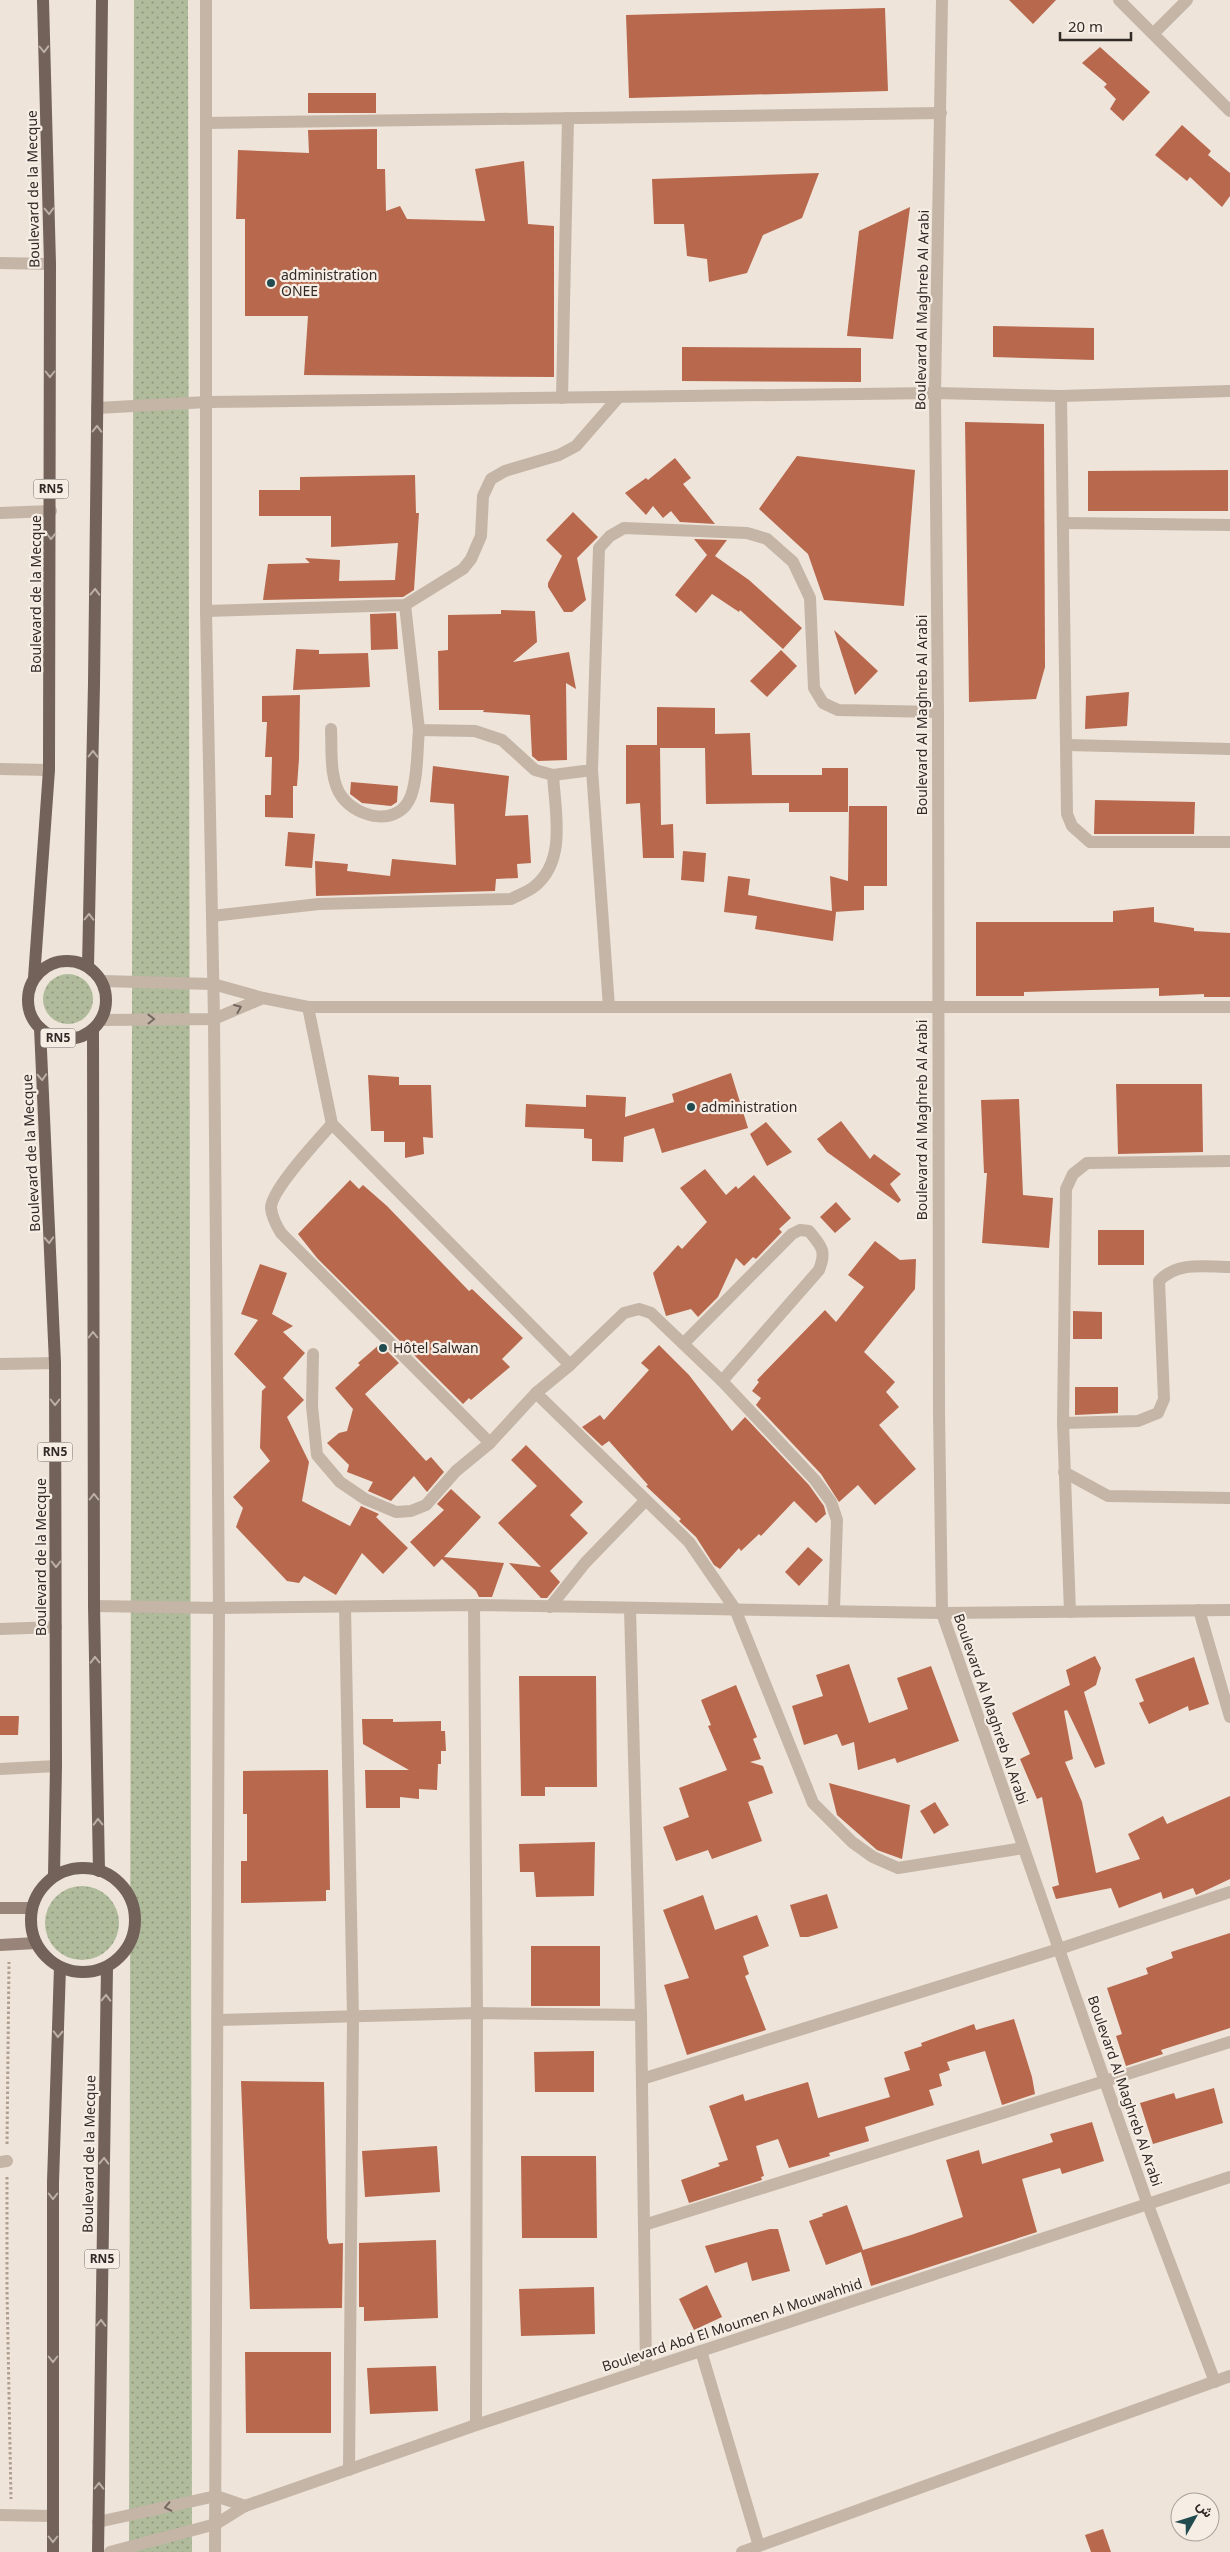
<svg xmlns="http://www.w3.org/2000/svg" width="1230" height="2552" viewBox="0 0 1230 2552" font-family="'Noto Sans',Vazirmatn,sans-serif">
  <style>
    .grass { fill: url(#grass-dots) }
    .building { fill: #b8684d }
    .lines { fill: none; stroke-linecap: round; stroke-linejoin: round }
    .path { stroke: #b09f91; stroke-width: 3; stroke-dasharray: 2.5 2.5; stroke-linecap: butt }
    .minor { stroke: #c4b5a7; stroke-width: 12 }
    .tertiary { stroke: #c4b5a7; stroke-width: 12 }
    .secondary { stroke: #988479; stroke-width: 12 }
    .primary { stroke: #726259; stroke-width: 12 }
    .oneway { stroke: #bbafa6 }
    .oneway2 { stroke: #746961 }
    .poi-dot { fill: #214b4e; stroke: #f6eee5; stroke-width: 2 }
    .labels { text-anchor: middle; stroke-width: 4.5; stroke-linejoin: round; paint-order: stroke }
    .shield { fill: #f6eee5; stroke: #6d6560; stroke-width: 1 }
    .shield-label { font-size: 12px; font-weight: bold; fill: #322a27 }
    .street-label { font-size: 14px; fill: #322a27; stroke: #f6eee5 }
    .poi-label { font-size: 14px; fill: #322a27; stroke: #f6eee5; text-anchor: start }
  </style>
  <defs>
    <pattern id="grass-dots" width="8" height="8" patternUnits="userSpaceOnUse" patternTransform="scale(1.25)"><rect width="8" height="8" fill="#b0bb9b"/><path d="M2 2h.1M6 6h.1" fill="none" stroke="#90987e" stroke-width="1.8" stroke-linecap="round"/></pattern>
  </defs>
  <rect width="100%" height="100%" fill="#eee4d9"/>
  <!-- grass -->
  <g class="grass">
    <polygon points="134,0 188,0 192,2552 129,2552"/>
    <circle cx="68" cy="999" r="25"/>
    <circle cx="82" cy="1923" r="37"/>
  </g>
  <!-- building -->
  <g class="building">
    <polygon points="1009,0 1056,0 1033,24"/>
    <polygon points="885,8 888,91 629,98 626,15"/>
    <polygon points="1100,47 1150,92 1123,121 1110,109 1116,99 1104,87 1107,84 1082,63"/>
    <rect x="308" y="93" width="68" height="20"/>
    <polygon points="1182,125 1211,151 1208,155 1230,173 1230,196 1222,207 1190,177 1187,181 1155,155"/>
    <polygon points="377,129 377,169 385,169 386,211 400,206 407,219 485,221 475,169 524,161 528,224 554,226 554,377 304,375 308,316 245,316 245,219 236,219 238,150 309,153 308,130"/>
    <polygon points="819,173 802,218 763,235 747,273 709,282 707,259 687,256 684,224 654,224 652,179"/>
    <polygon points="910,207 893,339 847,336 859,231"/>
    <polygon points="993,326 1094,328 1094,360 993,357"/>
    <polygon points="682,347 861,348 861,382 682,381"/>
    <polygon points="965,422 1044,424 1045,667 1036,699 969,702"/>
    <polygon points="797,456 915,470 904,606 824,600 808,554 759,509"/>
    <polygon points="675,458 691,478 683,484 715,524 680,522 671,511 663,518 653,506 646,515 625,493 646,478 648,480"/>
    <polygon points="1228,470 1228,511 1088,511 1088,471"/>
    <polygon points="415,475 416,513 419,513 414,590 403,597 263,600 268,564 310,563 305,558 340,560 339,581 395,580 398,543 331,547 331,516 259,516 259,490 300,490 300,477"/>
    <polygon points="573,512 598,537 577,558 586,600 572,612 564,612 548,587 548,583 562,556 546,540"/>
    <polygon points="694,539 727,540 715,556 749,580 802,628 783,649 740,610 739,612 712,594 696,613 675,595 707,555"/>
    <polygon points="501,610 535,611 537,642 513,662 569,652 576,689 566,683 567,760 538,761 532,756 530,715 483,712 484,710 439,710 438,651 448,650 448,615 501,614"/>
    <polygon points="396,613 398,649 371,650 370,614"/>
    <polygon points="834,630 878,671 855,695"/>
    <polygon points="296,649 319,650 319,654 368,653 370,687 293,690"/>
    <polygon points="781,650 797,666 767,697 750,681"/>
    <polygon points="1129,692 1127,726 1085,729 1086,696"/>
    <polygon points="300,695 299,759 297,786 293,786 293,818 265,817 265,795 271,795 272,757 265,757 267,722 262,722 262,696"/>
    <polygon points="657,707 715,708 715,734 750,733 752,775 822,775 822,768 848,768 848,812 789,812 789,803 706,804 705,748 660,748 661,825 673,824 674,858 643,858 640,803 626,804 626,745 657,745"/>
    <polygon points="433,766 509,776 505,816 528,815 531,863 517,864 518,878 496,879 495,891 316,896 315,861 348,864 347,871 390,876 392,859 456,865 454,804 430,802"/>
    <polygon points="351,782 398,786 397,802 391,806 362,803 350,794"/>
    <polygon points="1095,800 1195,802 1194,834 1094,834"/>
    <polygon points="849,806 887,806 887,886 864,886 864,910 834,912 836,912 833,941 755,929 757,916 724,912 728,876 750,879 748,895 832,911 830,876 848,881"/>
    <polygon points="288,832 315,834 312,868 285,866"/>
    <polygon points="683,851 706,853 704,882 681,880"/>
    <polygon points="1154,907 1154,922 1194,928 1194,931 1230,933 1230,997 1204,997 1204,994 1159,996 1159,988 1024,992 1024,996 976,996 976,922 1113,922 1113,911"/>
    <polygon points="731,1073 748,1128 662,1153 654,1128 624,1137 623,1162 592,1161 592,1139 584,1138 584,1129 525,1127 526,1104 586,1107 586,1095 626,1097 625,1117 674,1102 672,1094"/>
    <polygon points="368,1075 399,1077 399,1085 431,1085 433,1138 423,1137 424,1154 405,1158 405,1142 384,1142 384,1131 371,1131"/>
    <polygon points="1116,1084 1202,1084 1203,1152 1118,1154"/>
    <polygon points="1019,1099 1023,1195 1053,1198 1049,1248 982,1243 987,1173 984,1173 981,1100"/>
    <polygon points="841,1121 870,1159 874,1154 901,1174 890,1184 901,1200 898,1203 827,1152 817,1139"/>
    <polygon points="766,1122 792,1152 767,1166 750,1134"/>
    <polygon points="705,1169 726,1195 736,1186 738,1189 754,1175 791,1218 779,1229 782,1232 756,1259 753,1257 744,1266 736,1258 718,1297 698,1317 691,1309 666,1316 653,1273 678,1245 682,1249 707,1222 680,1188"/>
    <polygon points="350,1180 359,1189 363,1185 387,1206 469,1291 472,1289 523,1338 502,1359 510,1367 471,1400 469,1398 463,1404 317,1258 298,1234"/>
    <polygon points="836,1202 851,1219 835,1233 820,1217"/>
    <rect x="1098" y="1230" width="46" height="35"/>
    <polygon points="875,1241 900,1260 916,1259 915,1289 864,1352 895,1382 886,1392 899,1407 879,1425 916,1469 875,1505 858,1485 839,1502 821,1474 756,1405 761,1398 752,1391 759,1382 757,1380 825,1310 836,1322 864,1287 848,1275"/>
    <polygon points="260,1264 287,1273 272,1314 293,1326 283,1332 305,1353 283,1378 304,1400 287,1417 309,1462 302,1501 350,1526 361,1506 379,1514 376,1517 408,1548 383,1574 362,1553 336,1595 304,1576 299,1583 287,1581 236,1527 243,1508 233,1497 270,1461 260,1448 262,1391 266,1387 234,1354 258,1320 241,1314"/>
    <polygon points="1073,1311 1102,1312 1102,1339 1073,1339"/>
    <polygon points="380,1344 399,1363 365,1394 426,1461 431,1457 444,1472 427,1492 414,1476 391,1501 368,1491 373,1482 347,1472 349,1465 327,1443 339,1433 347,1431 353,1409 335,1388 360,1365 358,1363"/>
    <polygon points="659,1345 689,1375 732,1431 745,1417 809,1485 824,1506 826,1514 816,1523 794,1501 761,1536 759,1534 741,1551 739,1548 720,1569 714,1565 696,1537 679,1521 681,1519 646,1486 648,1485 609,1441 602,1446 582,1427 600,1415 604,1420 649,1370 641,1363"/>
    <polygon points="1075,1387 1118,1387 1118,1413 1075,1415"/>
    <polygon points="526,1445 583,1502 570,1515 588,1533 550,1571 560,1582 547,1598 541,1598 509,1563 541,1567 498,1523 537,1486 511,1460"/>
    <polygon points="451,1489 481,1517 444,1557 504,1563 492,1597 479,1597 476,1591 442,1559 434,1567 410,1542 444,1510 437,1504"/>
    <polygon points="808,1547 823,1560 799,1586 785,1572"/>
    <polygon points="1095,1656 1101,1668 1096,1685 1084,1692 1105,1764 1095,1768 1067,1710 1064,1711 1073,1759 1065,1762 1082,1802 1096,1873 1140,1859 1128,1834 1163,1816 1167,1824 1230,1796 1230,1879 1196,1895 1193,1888 1163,1899 1161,1892 1119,1908 1111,1888 1056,1899 1052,1887 1059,1885 1042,1797 1037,1799 1020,1759 1030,1754 1012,1713 1070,1685 1066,1670"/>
    <polygon points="1194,1657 1209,1704 1189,1711 1188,1706 1149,1724 1139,1703 1144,1701 1135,1679"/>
    <polygon points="849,1664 869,1723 908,1709 897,1678 931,1666 959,1741 897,1763 895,1758 858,1770 854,1742 842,1746 837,1734 804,1745 792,1706 823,1696 816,1675"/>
    <polygon points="519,1676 596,1676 597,1787 545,1787 545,1796 521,1796"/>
    <polygon points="736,1685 757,1737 753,1739 761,1759 750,1762 763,1766 773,1793 748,1802 762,1841 712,1859 708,1850 676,1861 663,1827 689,1817 679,1788 727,1770 708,1726 711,1725 701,1700"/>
    <polygon points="0,1716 19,1716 18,1735 0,1735"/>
    <polygon points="362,1719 393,1719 393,1722 441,1721 441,1731 445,1731 446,1751 441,1751 441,1764 438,1764 437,1790 419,1789 419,1799 400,1797 400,1808 366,1808 365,1770 409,1770 363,1744"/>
    <polygon points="328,1770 330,1890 326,1890 326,1901 241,1903 241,1861 247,1861 247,1814 243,1814 243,1771"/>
    <polygon points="829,1783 910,1805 902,1859 877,1850 837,1815"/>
    <polygon points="935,1802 949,1825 934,1834 920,1811"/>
    <polygon points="595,1842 594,1896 536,1897 534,1872 520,1872 519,1844"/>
    <polygon points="827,1894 838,1928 808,1937 800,1937 790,1905"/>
    <polygon points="703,1895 715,1930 757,1915 769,1946 743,1956 749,1974 745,1976 766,2030 687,2055 664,1985 689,1978 663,1910"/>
    <polygon points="1230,1933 1230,2028 1161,2050 1163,2054 1126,2066 1116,2036 1122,2034 1107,1988 1148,1974 1146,1968 1173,1958 1171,1952"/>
    <rect x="531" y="1946" width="69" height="60"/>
    <polygon points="1014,2019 1032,2077 1035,2094 1002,2105 985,2051 947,2062 950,2070 939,2074 942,2086 929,2090 934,2105 865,2127 869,2141 829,2153 830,2156 789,2168 778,2139 756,2146 764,2176 761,2177 762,2180 689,2203 681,2180 720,2166 718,2163 728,2160 709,2106 743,2094 745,2101 808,2082 818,2118 890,2097 884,2078 910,2070 904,2052 922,2046 921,2043 974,2024 976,2030"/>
    <polygon points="594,2051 594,2092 535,2092 534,2052"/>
    <polygon points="241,2081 324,2082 327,2238 329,2244 343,2243 342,2308 250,2309"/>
    <polygon points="1214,2088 1223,2123 1153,2144 1140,2103 1174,2093 1176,2099"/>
    <polygon points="1092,2122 1104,2161 1062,2174 1060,2168 1022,2179 1037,2232 871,2286 861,2252 826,2265 809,2221 823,2216 822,2214 847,2205 863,2250 911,2235 963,2217 946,2160 979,2150 982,2164 1053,2142 1050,2134"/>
    <polygon points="437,2146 440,2192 365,2197 362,2151"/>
    <polygon points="521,2156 596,2156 597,2238 522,2238"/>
    <polygon points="770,2229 778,2229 790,2271 752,2281 747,2262 715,2273 705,2246"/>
    <polygon points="436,2240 438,2318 364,2321 364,2307 359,2307 359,2243"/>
    <polygon points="707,2285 722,2317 694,2330 679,2299"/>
    <polygon points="594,2287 595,2334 521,2336 519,2289"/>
    <polygon points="245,2352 331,2352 331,2433 246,2433"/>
    <polygon points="436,2366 438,2411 370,2414 367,2368"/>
    <polygon points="1103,2529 1111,2552 1091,2552 1085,2535"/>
  </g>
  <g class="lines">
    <!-- path -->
    <g class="path">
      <polyline points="7,2144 9,1962"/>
      <polyline points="7,2177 7,2290 11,2499"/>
    </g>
    <!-- minor -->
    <g class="minor">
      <polyline points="206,0 206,611 214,1019 219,1608 215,2552"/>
      <polyline points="942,0 935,393 938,712 939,1413 942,1613 1148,2205 1215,2382"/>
      <polyline points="1119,0 1230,111"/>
      <polyline points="1154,33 1187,0"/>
      <polyline points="206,123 941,113"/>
      <polyline points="0,263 50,264"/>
      <polyline points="1061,396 1067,814 1072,826 1090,842 1230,842"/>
      <polyline points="562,398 568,118"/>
      <polyline points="97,408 207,402 935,393 1061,396 1230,391"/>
      <polyline points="0,513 51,511"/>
      <polyline points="1065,523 1230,525"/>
      <polyline points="405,605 419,730 475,731 502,740 535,770 553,775 592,770 599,548 610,536 624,528 747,533 767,539 793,562 810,598 814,688 823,703 838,710 938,712"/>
      <polyline points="206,611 405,605 463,569 471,559 481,536 483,496 491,479 505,471 559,455 576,446 617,399"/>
      <path d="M331 729C332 749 329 780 342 797 359 819 399 827 411 796 418 777 417 751 419 730"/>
      <polyline points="1067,745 1230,749"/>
      <polyline points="0,769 49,770"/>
      <polyline points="592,770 609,1007"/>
      <path d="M212 916 319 904 511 899C518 895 528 892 535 886 567 860 555 811 553 775"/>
      <polyline points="102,981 213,984 263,998 308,1007 1230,1007"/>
      <polyline points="308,1007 332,1124 570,1365"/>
      <polyline points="102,1020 214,1019 263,998"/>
      <path d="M332 1124C318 1140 271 1190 271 1208 272 1218 276 1225 281 1233L490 1443"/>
      <path d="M684 1343 792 1234 800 1230 809 1231C821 1246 827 1250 819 1270L722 1381"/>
      <polyline points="313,1354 312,1406 317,1455 340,1482 365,1499 396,1512 411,1511 426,1505 456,1471 490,1443 536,1393 570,1365 624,1313 639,1309 651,1313 722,1381 815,1480 831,1502 837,1520 834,1609"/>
      <polyline points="0,1364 55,1363"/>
      <polyline points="536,1393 689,1542 735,1609 813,1803 852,1842 873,1857 898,1868 1023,1848"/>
      <path d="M1063 1423 1138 1421 1158 1413 1164 1399 1159 1281C1177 1261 1205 1267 1230 1267"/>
      <polyline points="1064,1472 1108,1496 1230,1498"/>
      <polyline points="474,1605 477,2013 476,2425"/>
      <polyline points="94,1606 219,1608 474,1605 942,1613 1230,1610"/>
      <polyline points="345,1607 353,2017 349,2470"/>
      <polyline points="550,1607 585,1563 645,1501"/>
      <polyline points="630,1609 641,2015 646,2369"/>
      <polyline points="1199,1610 1230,1717"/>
      <polyline points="1070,1612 1063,1423 1066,1189 1073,1174 1087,1163 1230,1161"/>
      <polyline points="0,1629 56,1627"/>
      <polyline points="0,1769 56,1766"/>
      <polyline points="218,2020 477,2013 641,2015"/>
      <polyline points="642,2079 1059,1949 1230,1892"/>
      <polyline points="0,2162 7,2161"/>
      <polyline points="644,2225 1230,2042"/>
      <polyline points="701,2351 759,2546"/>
      <polyline points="0,2515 53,2516"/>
      <polyline points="742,2552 1230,2376"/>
    </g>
    <!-- tertiary -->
    <g class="tertiary">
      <polyline points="98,2522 216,2496 245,2506"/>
      <polyline points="110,2552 216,2524 245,2506 476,2425 1230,2177"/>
    </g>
    <!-- secondary -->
    <g class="secondary">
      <polyline points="0,1908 32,1908"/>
      <polyline points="0,1945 36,1943"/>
    </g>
    <!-- primary -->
    <g class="primary">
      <circle cx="67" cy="1000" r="39"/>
      <polyline points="88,966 94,684 102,0"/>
      <polyline points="34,978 49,770 50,264 43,0"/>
      <polyline points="40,1028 55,1363 56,1766 54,1876"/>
      <polyline points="93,1031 94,1606 99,1871"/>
      <circle cx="83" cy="1920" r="52"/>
      <polyline points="53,2552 53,2182 60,1967"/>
      <polyline points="98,2552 107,1967"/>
    </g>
  </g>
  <!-- one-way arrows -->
  <defs><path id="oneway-chevron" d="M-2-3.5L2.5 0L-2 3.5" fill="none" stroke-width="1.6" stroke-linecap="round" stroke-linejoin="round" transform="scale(1.25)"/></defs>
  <g class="oneway">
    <use href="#oneway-chevron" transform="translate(44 49) rotate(88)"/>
    <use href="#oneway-chevron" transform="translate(49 211) rotate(88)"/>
    <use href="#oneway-chevron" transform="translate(50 374) rotate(90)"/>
    <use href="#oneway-chevron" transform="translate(97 429) rotate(-89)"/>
    <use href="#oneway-chevron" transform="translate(51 536) rotate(90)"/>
    <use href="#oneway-chevron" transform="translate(95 592) rotate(-89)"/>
    <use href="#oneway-chevron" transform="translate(93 754) rotate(-89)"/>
    <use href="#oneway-chevron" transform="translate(89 917) rotate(-89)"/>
    <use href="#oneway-chevron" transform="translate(42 1077) rotate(87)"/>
    <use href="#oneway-chevron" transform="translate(49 1240) rotate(87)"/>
    <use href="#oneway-chevron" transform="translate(93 1335) rotate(-90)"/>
    <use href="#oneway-chevron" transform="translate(55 1402) rotate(90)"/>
    <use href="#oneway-chevron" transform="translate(94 1497) rotate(-90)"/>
    <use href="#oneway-chevron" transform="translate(56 1564) rotate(90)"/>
    <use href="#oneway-chevron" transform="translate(95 1660) rotate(-91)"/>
    <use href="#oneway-chevron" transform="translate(98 1822) rotate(-91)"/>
    <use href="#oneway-chevron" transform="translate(106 1998) rotate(-89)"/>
    <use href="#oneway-chevron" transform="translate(58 2034) rotate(92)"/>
    <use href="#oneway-chevron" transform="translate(104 2161) rotate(-89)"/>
    <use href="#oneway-chevron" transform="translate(53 2196) rotate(90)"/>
    <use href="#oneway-chevron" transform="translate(101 2323) rotate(-89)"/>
    <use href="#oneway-chevron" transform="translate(53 2359) rotate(90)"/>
    <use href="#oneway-chevron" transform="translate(99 2486) rotate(-89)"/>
    <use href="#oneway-chevron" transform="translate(53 2539) rotate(90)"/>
  </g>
  <g class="oneway2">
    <use href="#oneway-chevron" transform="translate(238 1008) rotate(-23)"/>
    <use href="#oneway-chevron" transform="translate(151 1019) rotate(-1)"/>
    <use href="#oneway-chevron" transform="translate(168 2507) rotate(168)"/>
  </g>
  <!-- markers -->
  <g class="poi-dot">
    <circle cx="271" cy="283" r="5"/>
    <circle cx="691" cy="1107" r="5"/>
    <circle cx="383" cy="1348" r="5"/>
  </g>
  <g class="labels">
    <!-- shield labels -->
    <g class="shield">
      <rect x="33.5" y="479.5" width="35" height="19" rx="4"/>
      <rect x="40.5" y="1028.5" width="35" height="19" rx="4"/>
      <rect x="37.5" y="1442.5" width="35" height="19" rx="4"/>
      <rect x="84.5" y="2249.5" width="35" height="19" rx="4"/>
    </g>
    <g class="shield-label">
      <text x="51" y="493">RN5</text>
      <text x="58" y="1042">RN5</text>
      <text x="55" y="1456">RN5</text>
      <text x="102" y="2263">RN5</text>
    </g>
    <!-- street labels -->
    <g class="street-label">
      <text transform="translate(33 189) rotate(-91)" y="5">Boulevard de la Mecque</text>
      <text transform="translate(922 310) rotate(-89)" y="5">Boulevard Al Maghreb Al Arabi</text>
      <text transform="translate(36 594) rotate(-90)" y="5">Boulevard de la Mecque</text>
      <text transform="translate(922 715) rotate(-90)" y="5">Boulevard Al Maghreb Al Arabi</text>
      <text transform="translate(922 1120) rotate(-90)" y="5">Boulevard Al Maghreb Al Arabi</text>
      <text transform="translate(31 1153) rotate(-93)" y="5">Boulevard de la Mecque</text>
      <text transform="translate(41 1557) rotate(-90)" y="5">Boulevard de la Mecque</text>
      <text transform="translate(991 1709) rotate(71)" y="5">Boulevard Al Maghreb Al Arabi</text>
      <text transform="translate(1125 2091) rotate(71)" y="5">Boulevard Al Maghreb Al Arabi</text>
      <text transform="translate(89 2154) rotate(-89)" y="5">Boulevard de la Mecque</text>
      <text transform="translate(732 2325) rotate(-18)" y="5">Boulevard Abd El Moumen Al Mouwahhid</text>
    </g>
    <!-- poi labels -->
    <g class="poi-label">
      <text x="281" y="280">administration<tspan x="281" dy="16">ONEE</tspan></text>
      <text x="701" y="1112">administration</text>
      <text x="393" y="1353">Hôtel Salwan</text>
    </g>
  </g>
  <!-- north arrow -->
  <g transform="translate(1195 2517) rotate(51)"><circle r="24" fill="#f6eee5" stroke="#a8a099"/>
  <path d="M0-4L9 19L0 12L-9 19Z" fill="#214b4e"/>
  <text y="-8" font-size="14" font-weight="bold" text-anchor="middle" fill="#322a27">ش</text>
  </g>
  <!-- scale -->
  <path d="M1060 32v8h71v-8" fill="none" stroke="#322a27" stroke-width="2.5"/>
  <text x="1068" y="32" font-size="15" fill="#322a27" stroke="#f6eee5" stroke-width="4" paint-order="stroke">20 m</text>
</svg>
